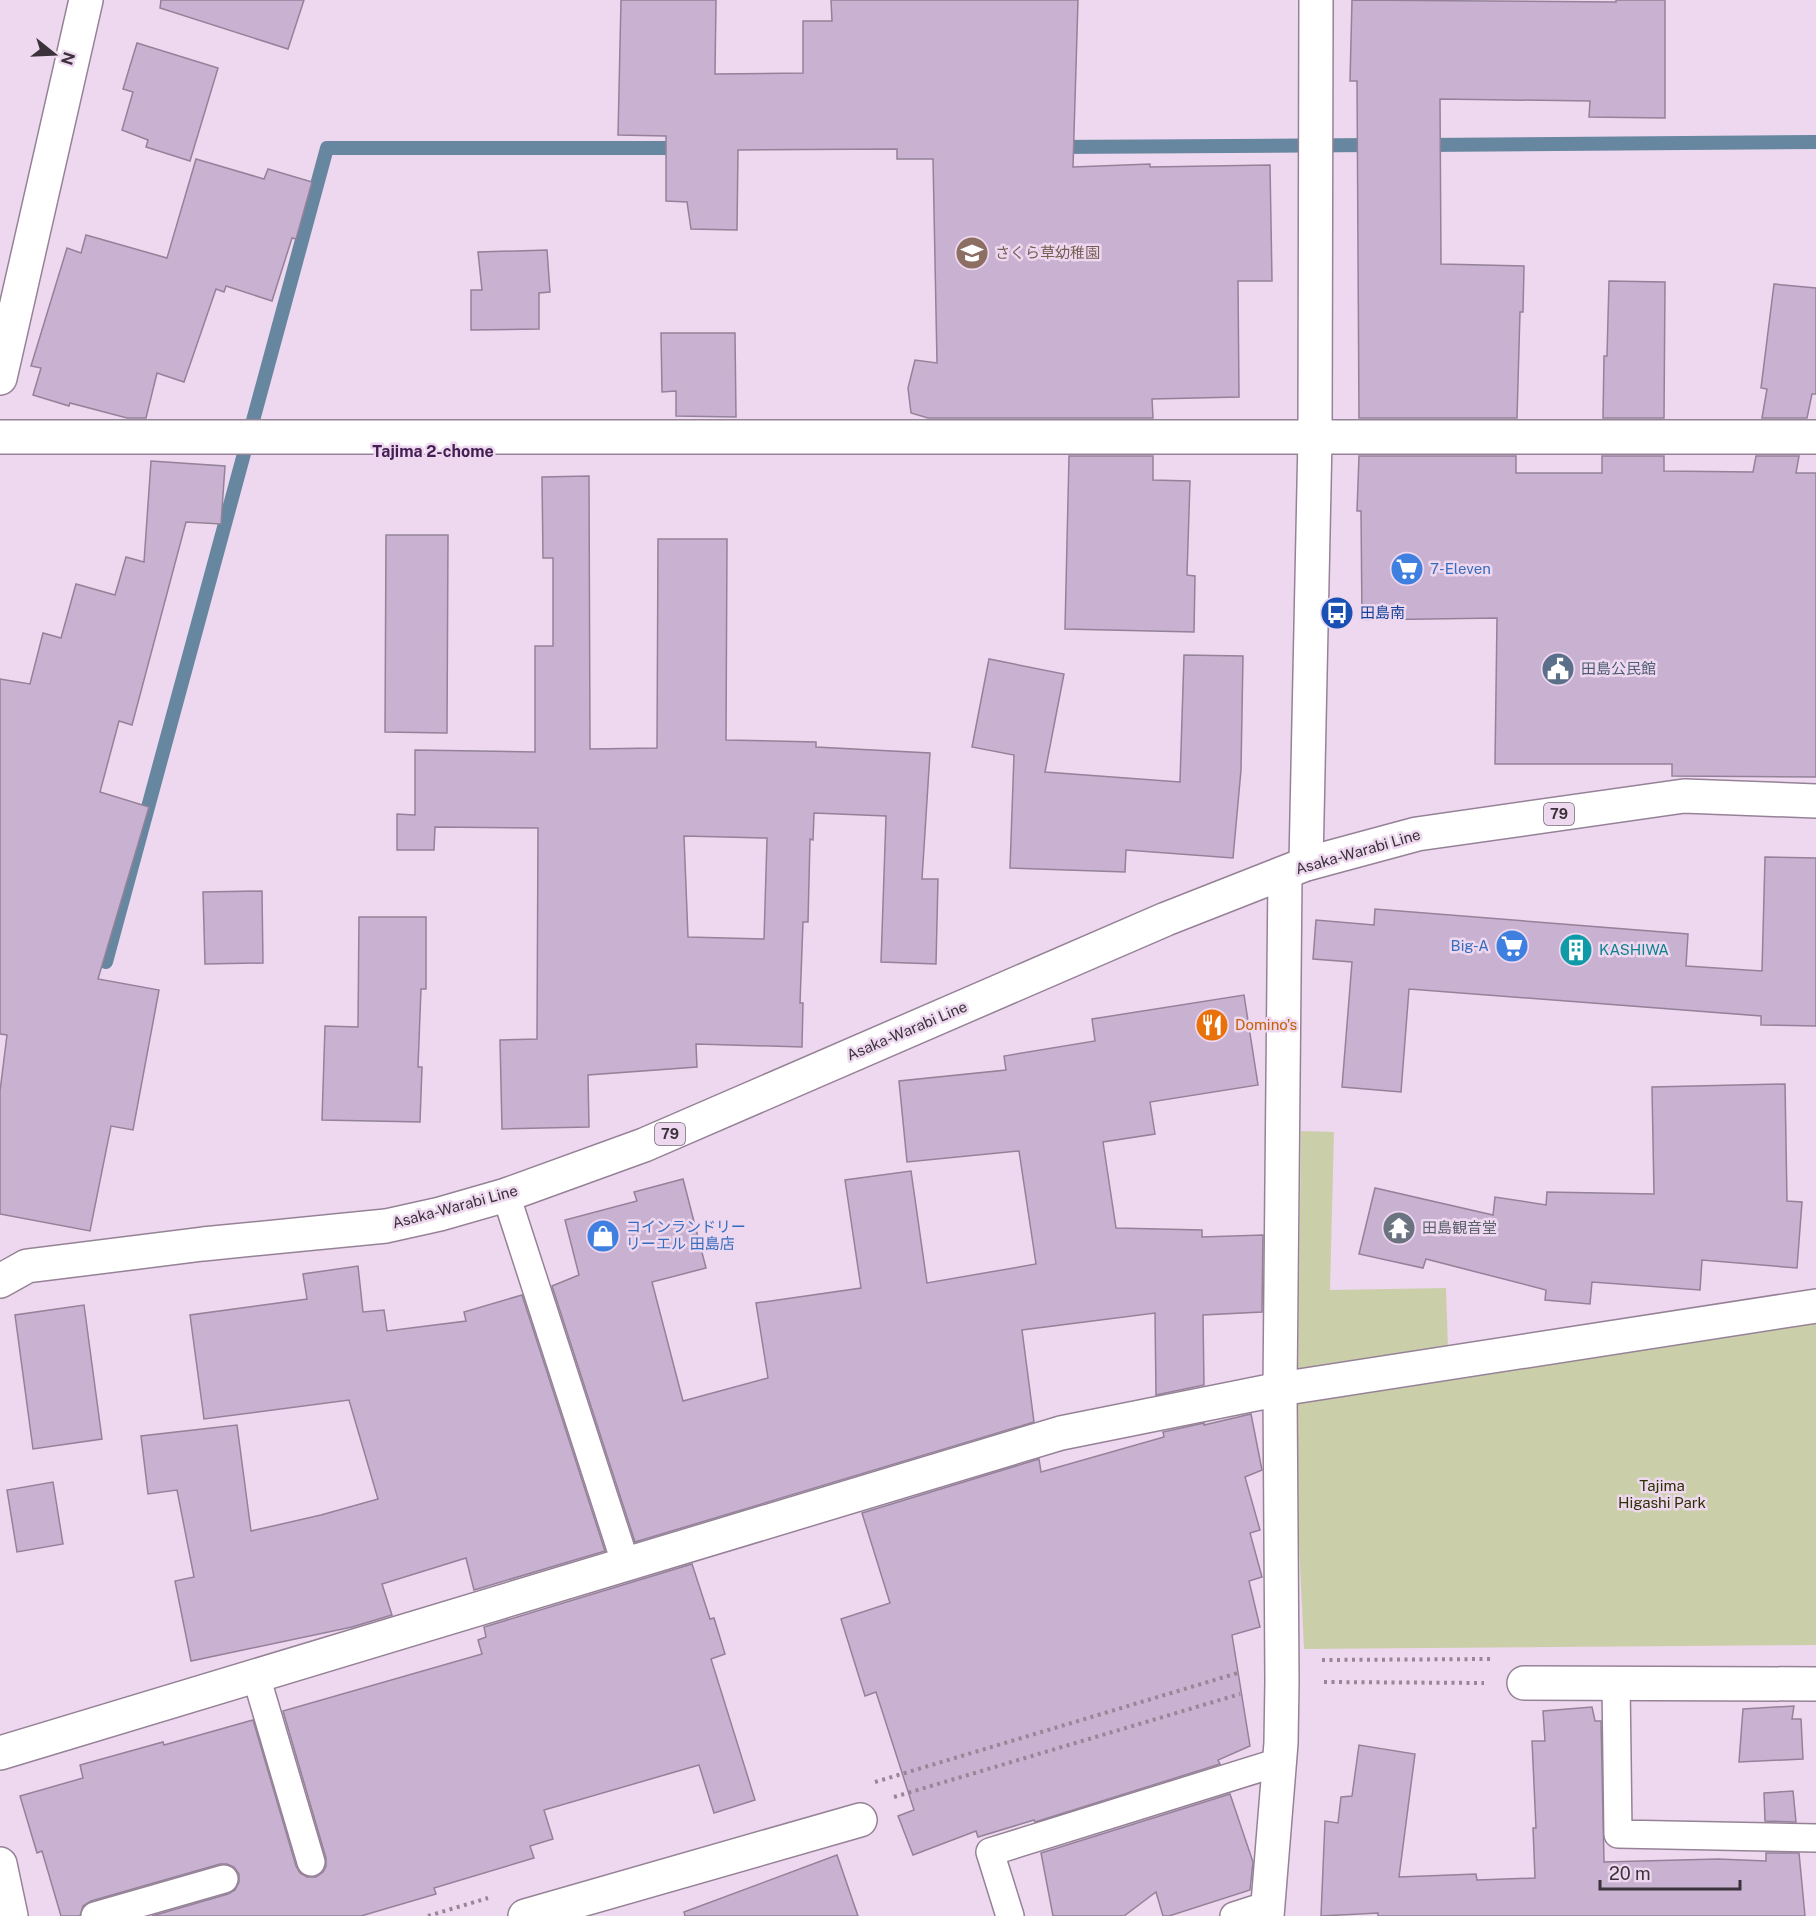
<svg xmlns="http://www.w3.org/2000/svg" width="1816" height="1916" viewBox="0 0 1816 1916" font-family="'Public Sans','Noto Sans JP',sans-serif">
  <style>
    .green { fill: #cbcfa9 }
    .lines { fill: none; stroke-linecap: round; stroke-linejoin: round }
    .stream { stroke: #67869f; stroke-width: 14 }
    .building { fill: #c9b1d1; stroke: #938299; stroke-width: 1.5; fill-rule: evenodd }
    .service-casing { stroke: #968297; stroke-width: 30 }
    .minor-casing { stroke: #968297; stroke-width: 36 }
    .tertiary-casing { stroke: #968297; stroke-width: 36 }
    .primary-casing { stroke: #968297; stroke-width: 36 }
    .path { stroke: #968696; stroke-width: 4; stroke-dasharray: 3 4.5; stroke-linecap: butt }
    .service { stroke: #fff; stroke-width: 27 }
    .minor { stroke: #fff; stroke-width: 33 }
    .tertiary { stroke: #fff; stroke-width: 33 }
    .primary { stroke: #fff; stroke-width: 33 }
    .labels { text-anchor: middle; stroke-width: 5; stroke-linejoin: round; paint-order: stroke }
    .shield { fill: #eed8ef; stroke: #716471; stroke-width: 1.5 }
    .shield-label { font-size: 14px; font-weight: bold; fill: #3b323b }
    .education-label { font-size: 15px; fill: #785e54; stroke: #eed8ef; text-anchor: start }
    .shop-label { font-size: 15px; fill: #366cbe; stroke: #eed8ef; text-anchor: start }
    .transit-label { font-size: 15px; fill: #164399; stroke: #eed8ef; text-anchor: start }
    .service-label { font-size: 15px; fill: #4e5e75; stroke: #eed8ef; text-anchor: start }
    .street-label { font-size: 15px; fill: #3b323b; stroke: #eed8ef }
    .culture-label { font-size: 15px; fill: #0d838f; stroke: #eed8ef; text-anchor: start }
    .food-label { font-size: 15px; fill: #c56008; stroke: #eed8ef; text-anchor: start }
    .worship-label { font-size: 15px; fill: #5b616d; stroke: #eed8ef; text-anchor: start }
    .park-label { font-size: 15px; fill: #2e3000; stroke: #eed8ef }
    .neighbourhood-label { font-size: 16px; font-weight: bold; fill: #441d53; stroke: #eed8ef }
  </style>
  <rect width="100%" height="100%" fill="#eed8ef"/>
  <!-- green -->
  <g class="green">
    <polygon points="1301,1131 1334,1132 1330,1290 1446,1288 1448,1348 1298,1371"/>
    <polygon points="1816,1320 1816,1645 1304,1649 1292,1397"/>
  </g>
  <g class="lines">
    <!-- stream -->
    <g class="stream">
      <polyline points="1424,145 1816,142"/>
      <polyline points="1055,147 1375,145"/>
      <polyline points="106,962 327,148 685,148"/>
    </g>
  </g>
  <!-- building -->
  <g class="building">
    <polygon points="161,0 304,0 288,49 160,8"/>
    <polygon points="621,0 716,0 715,74 803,73 803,21 832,21 831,0 1078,0 1073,167 1150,164 1150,167 1270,165 1272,281 1238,281 1239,397 1152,399 1153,418 928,418 911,413 908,388 915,360 937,363 933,159 897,159 897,149 738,150 737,230 691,229 687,202 666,201 666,136 618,135"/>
    <polygon points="1352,0 1616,2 1616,0 1665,0 1665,118 1589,117 1590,101 1440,99 1441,264 1524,266 1523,312 1520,312 1517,418 1359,418 1357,81 1350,81"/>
    <polygon points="137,43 218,68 190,161 146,147 148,140 122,130 133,92 123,89"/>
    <polygon points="196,159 264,179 268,169 312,182 296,239 292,238 272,301 226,286 224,292 216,289 184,382 157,373 146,418 127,418 70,403 69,406 33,395 41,368 31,366 67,248 81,253 86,235 167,258"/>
    <polygon points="547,250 550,292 539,293 539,329 471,330 471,290 482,290 478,252"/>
    <polygon points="1609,281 1665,282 1664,418 1603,418 1604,356 1607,356"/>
    <polygon points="1774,284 1816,288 1816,394 1812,394 1807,418 1762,418 1767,389 1761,388"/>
    <polygon points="661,333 735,333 736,417 676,416 676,391 662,392"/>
    <polygon points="1069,456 1153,456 1153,480 1190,481 1187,575 1195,576 1194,632 1065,629"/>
    <polygon points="1359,456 1516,456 1516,473 1602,473 1602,456 1664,456 1664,471 1753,472 1756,456 1799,456 1796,473 1816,473 1816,777 1672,776 1672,764 1495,764 1497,618 1362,620 1361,511 1357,511"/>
    <polygon points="151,461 225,466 221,524 186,522 132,725 119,721 100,792 149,807 98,979 159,990 133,1130 111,1126 90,1231 0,1214 0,1091 7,1035 0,1034 0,679 30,684 43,633 61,638 76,584 115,595 126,557 144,562"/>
    <path d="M589 476 590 749 657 748 658 539H727L726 740 816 742V747L930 753 922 879H938L936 964 881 962 886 816 814 813 813 840 810 839 808 922H803L800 1003H803L802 1047 696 1044 697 1067 588 1075 589 1127 502 1129 500 1040 537 1039 538 828 435 827 434 850H397V814L415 815V750L535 752V646H553V558H543L542 477ZM684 836 767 838 764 939 688 937Z"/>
    <polygon points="386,535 448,535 447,733 385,732"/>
    <polygon points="1184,655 1243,656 1241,770 1233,858 1126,850 1125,872 1010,868 1014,755 972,747 989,659 1064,674 1045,772 1180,782"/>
    <polygon points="1765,857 1816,858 1816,1026 1761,1025 1761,1016 1409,989 1401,1092 1342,1087 1352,962 1313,959 1316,920 1374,925 1375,909 1688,934 1686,966 1762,971"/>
    <polygon points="262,891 263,963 205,964 203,892"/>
    <polygon points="359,917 426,917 426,989 421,989 418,1067 422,1067 420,1122 322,1120 325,1026 358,1027"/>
    <polygon points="1244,995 1258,1085 1150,1102 1155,1134 1103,1142 1116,1228 1202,1230 1202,1237 1263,1235 1262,1312 1203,1315 1204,1385 1156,1395 1155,1313 1022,1330 1034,1422 635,1542 552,1286 579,1275 565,1220 637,1201 634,1192 683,1179 706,1268 652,1282 683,1401 768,1378 756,1303 861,1288 845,1180 911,1171 927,1283 1036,1264 1019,1151 907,1162 899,1081 1006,1070 1004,1056 1095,1041 1092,1019"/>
    <polygon points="1785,1084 1787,1201 1802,1202 1797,1268 1702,1260 1700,1290 1592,1282 1590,1304 1545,1300 1546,1290 1426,1259 1423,1268 1359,1254 1375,1188 1493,1215 1495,1197 1546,1205 1547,1192 1654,1194 1652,1087"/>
    <polygon points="358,1266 363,1312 384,1310 387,1331 466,1321 464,1312 522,1295 605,1551 474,1590 466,1558 382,1584 392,1615 352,1627 191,1661 175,1581 194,1577 177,1490 148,1494 141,1436 237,1425 251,1531 321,1515 378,1499 349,1400 204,1419 190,1315 307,1299 303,1274"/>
    <polygon points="84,1305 102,1439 33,1449 15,1315"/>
    <polygon points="1251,1414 1262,1470 1245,1477 1260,1530 1250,1533 1262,1577 1249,1581 1260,1627 1232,1635 1250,1746 1218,1760 1220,1764 1035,1822 1034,1820 978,1837 976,1831 913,1855 898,1816 914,1810 876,1692 865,1696 841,1619 890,1603 862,1513 1039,1459 1041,1472 1164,1437 1163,1432 1204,1423 1204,1425"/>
    <polygon points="53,1482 63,1544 17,1552 7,1490"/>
    <polygon points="692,1564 710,1619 714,1618 725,1654 711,1659 755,1800 714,1813 699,1765 544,1810 553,1839 530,1846 534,1858 434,1888 436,1894 361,1916 152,1916 228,1894 235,1890 239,1882 239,1874 234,1867 227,1864 220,1864 91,1901 83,1906 80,1916 61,1916 42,1851 37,1853 20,1796 83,1778 80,1765 163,1742 164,1745 253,1720 296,1866 300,1873 307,1877 316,1877 323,1872 326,1866 326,1858 283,1711 482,1654 478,1640 486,1637 484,1627"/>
    <polygon points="1794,1706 1792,1719 1801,1719 1803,1759 1739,1762 1743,1709"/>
    <polygon points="1592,1707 1595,1721 1601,1721 1604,1862 1718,1859 1766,1861 1766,1853 1799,1853 1805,1916 1378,1916 1378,1913 1321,1916 1325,1821 1338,1823 1341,1797 1352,1796 1359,1745 1415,1754 1399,1877 1476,1874 1477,1880 1535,1878 1533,1828 1536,1828 1532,1741 1545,1741 1543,1711"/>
    <polygon points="1793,1791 1796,1822 1765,1821 1764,1793"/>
    <polygon points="1230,1794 1253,1862 1250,1890 1169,1916 1163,1916 1156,1892 1124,1916 1053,1916 1041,1853"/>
    <polygon points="837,1855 858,1916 685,1916 684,1912"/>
  </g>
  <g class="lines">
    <!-- service casing -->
    <g class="service-casing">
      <g id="service">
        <polyline points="506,1195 626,1565"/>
        <polyline points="256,1676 311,1862"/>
        <polyline points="1616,1683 1618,1834 1816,1838"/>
        <polyline points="95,1916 224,1879"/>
        <polyline points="1010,1916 990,1852 1279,1762"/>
        <polyline points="1234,1916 1268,1905"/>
      </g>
    </g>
    <!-- minor casing -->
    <g class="minor-casing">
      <g id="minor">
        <polyline points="0,378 86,0"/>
        <polyline points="0,437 1816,437"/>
        <polyline points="1524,1683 1816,1684"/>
        <polyline points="0,1753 1061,1433 1280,1389 1816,1306"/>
        <polyline points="0,1864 11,1916"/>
        <polyline points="525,1916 860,1820"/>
        <polyline points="1267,1916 1281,1743 1282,1681 1280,1389 1285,874"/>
      </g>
    </g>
    <!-- tertiary casing -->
    <g class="tertiary-casing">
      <polyline id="tertiary" points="1306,864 1315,438 1316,0"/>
    </g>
    <!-- primary casing -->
    <g class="primary-casing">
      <polyline id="primary" points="0,1281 27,1266 203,1244 386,1226 440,1214 506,1195 644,1145 1166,919 1306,864 1417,834 1684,796 1816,801"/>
    </g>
    <!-- path -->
    <g class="path">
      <polyline points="1322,1660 1491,1659"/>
      <polyline points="1324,1682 1484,1683"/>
      <polyline points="875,1782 1241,1672"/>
      <polyline points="894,1797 1240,1694"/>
      <polyline points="428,1916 488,1898"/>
    </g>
    <!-- service -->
    <use href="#service" class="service"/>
    <!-- minor -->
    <use href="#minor" class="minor"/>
    <!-- tertiary -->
    <use href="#tertiary" class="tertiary"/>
    <!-- primary -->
    <use href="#primary" class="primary"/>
  </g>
  <!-- icons -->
  <defs>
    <g id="school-disc" transform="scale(1.725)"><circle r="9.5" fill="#8d6e63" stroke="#eed8ef"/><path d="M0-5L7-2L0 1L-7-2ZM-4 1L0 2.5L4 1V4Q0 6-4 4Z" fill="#fff"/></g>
    <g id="supermarket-disc" transform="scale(1.725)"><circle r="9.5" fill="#3f7fe0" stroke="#eed8ef"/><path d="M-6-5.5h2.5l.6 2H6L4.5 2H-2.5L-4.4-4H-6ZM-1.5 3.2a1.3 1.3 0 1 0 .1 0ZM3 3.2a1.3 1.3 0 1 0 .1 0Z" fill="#fff"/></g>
    <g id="bus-disc" transform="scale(1.725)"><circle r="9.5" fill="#1a4fb4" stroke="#eed8ef"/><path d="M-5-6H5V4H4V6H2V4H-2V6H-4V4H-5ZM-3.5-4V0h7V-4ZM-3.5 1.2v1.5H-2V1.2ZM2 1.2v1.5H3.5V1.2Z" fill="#fff"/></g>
    <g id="civic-disc" transform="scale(1.725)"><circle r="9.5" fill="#5c6f8a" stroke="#eed8ef"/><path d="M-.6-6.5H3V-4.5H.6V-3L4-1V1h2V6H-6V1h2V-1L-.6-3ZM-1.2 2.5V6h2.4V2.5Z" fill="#fff"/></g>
    <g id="building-disc" transform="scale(1.725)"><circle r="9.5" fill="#0f9aa8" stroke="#eed8ef"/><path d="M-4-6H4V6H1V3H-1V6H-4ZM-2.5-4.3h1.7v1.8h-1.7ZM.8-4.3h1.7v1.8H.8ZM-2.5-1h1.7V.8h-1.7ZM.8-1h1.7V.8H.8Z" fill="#fff"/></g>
    <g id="restaurant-disc" transform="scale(1.725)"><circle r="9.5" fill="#e8710a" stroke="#eed8ef"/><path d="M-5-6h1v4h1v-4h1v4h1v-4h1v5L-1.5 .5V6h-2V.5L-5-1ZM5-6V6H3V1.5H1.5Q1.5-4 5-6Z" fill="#fff"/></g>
    <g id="temple-disc" transform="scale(1.725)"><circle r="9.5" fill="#6b7280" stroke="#eed8ef"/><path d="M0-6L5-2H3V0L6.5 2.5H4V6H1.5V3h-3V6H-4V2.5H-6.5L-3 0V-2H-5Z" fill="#fff"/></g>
    <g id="shop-disc" transform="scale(1.725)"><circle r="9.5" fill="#3f7fe0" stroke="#eed8ef"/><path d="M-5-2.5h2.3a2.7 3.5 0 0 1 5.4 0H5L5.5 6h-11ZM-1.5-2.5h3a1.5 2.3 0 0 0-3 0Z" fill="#fff"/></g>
  </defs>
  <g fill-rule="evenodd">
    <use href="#school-disc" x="972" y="253"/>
    <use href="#supermarket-disc" x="1407" y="569"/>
    <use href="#bus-disc" x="1337" y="613"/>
    <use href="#civic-disc" x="1558" y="669"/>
    <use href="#supermarket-disc" x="1512" y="946"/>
    <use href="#building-disc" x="1576" y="950"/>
    <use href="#restaurant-disc" x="1212" y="1025"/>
    <use href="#temple-disc" x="1399" y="1228"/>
    <use href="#shop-disc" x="603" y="1236"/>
  </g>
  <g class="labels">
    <!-- shield labels -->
    <g class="shield">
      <rect x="1544" y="803" width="30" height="22" rx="4.5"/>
      <rect x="655" y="1123" width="30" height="22" rx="4.5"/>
    </g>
    <g class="shield-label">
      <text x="1559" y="819">79</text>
      <text x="670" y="1139">79</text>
    </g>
    <!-- education labels -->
    <g class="education-label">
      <text x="995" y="258">さくら草幼稚園</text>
    </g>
    <!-- shop labels -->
    <g class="shop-label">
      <text x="1430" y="574">7-Eleven</text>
      <text x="1489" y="951" text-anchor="end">Big-A</text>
      <text x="626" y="1232">コインランドリー<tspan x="626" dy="17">リーエル 田島店</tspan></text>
    </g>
    <!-- transit labels -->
    <g class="transit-label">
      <text x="1360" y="618">田島南</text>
    </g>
    <!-- service labels -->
    <g class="service-label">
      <text x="1581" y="674">田島公民館</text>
    </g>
    <!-- street labels -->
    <g class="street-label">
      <text transform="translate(1358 852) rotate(-16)" y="5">Asaka-Warabi Line</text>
      <text transform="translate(907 1031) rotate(-23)" y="5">Asaka-Warabi Line</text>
      <text transform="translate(455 1207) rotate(-15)" y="5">Asaka-Warabi Line</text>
    </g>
    <!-- culture labels -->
    <g class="culture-label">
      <text x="1599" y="955">KASHIWA</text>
    </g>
    <!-- food labels -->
    <g class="food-label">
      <text x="1235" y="1030">Domino's</text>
    </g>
    <!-- worship labels -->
    <g class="worship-label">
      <text x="1422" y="1233">田島観音堂</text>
    </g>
    <!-- park labels -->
    <g class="park-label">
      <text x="1662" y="1491">Tajima<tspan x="1662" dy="17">Higashi Park</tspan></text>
    </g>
    <!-- neighbourhood labels -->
    <g class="neighbourhood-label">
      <text x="433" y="457">Tajima 2-chome</text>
    </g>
  </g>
  <!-- north arrow -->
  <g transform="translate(54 54) rotate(108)" stroke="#eed8ef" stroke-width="4.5" paint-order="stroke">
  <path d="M0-4.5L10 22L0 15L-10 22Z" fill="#3b323b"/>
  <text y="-9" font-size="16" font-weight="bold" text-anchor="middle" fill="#3b323b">N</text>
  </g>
  <!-- scale -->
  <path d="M1600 1880v9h140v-9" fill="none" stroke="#3b323b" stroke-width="3"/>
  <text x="1609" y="1880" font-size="18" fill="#3b323b" stroke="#eed8ef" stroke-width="4.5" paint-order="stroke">20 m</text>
</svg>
